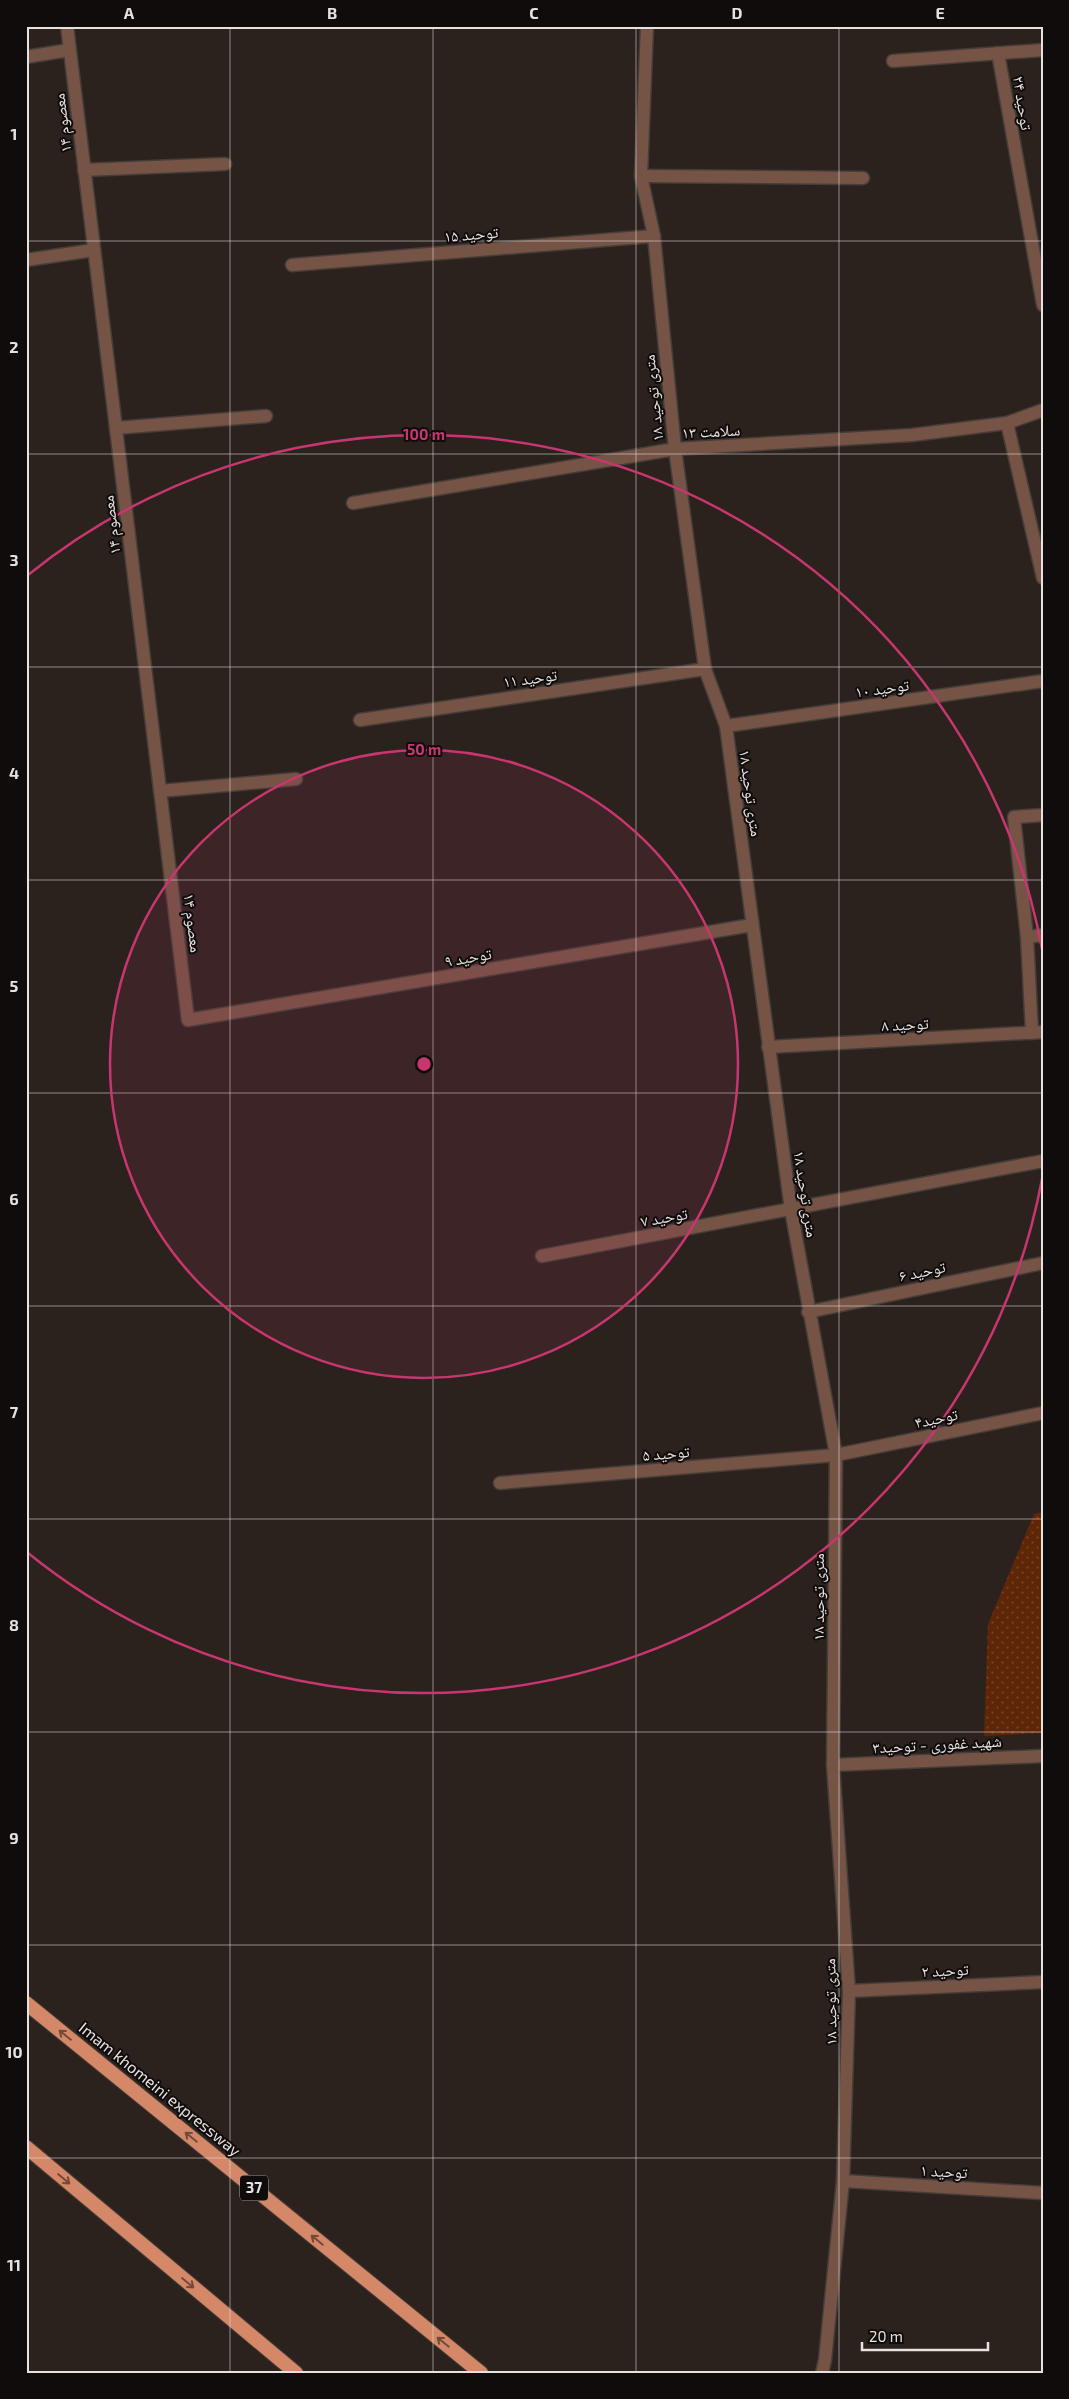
<svg xmlns="http://www.w3.org/2000/svg" width="1069" height="2399" viewBox="0 0 1069 2399" font-family="'Exo 2','Noto Naskh Arabic',sans-serif">
  <style>
    .grass { fill: url(#grass-dots) }
    .lines { fill: none; stroke-linecap: round; stroke-linejoin: round }
    .minor-casing { stroke: #453d39; stroke-width: 15 }
    .trunk-casing { stroke: #453d39; stroke-width: 16 }
    .minor { stroke: #755345; stroke-width: 12 }
    .trunk { stroke: #d58868; stroke-width: 14 }
    .oneway { stroke: #724a3a }
    .grid { fill: none; stroke: #e7e1df; stroke-width: 1; stroke-opacity: 0.55 }
    .ring { fill: none; stroke: #c8366f; stroke-width: 2.5 }
    .labels { text-anchor: middle; stroke-width: 4; stroke-linejoin: round; paint-order: stroke }
    .shield { fill: #100c0b; stroke: #a6a19f; stroke-width: 1 }
    .shield-label { font-size: 15px; font-weight: bold; fill: #e7e1df }
    .street-label { font-size: 16px; fill: #e7e1df; stroke: #100c0b }
    .centre { fill: #c8366f; stroke: #100c0b; stroke-width: 2.5 }
    .ring-label { font-size: 15px; text-anchor: middle; font-weight: bold; fill: #c8366f; stroke: #100c0b; stroke-width: 4; stroke-linejoin: round; paint-order: stroke }
    .neatline { fill: none; stroke: #e7e1df; stroke-width: 2 }
    .grid-label { font-size: 16px; text-anchor: middle; font-weight: bold; fill: #e7e1df }
  </style>
  <defs>
    <pattern id="grass-dots" width="8" height="8" patternUnits="userSpaceOnUse" patternTransform="scale(1.25)"><rect width="8" height="8" fill="#5f2507"/><path d="M2 2h.1M6 6h.1" fill="none" stroke="#76442b" stroke-width="1.8" stroke-linecap="round"/></pattern>
  </defs>
  <rect width="100%" height="100%" fill="#2b221e"/>
  <!-- grass -->
  <polygon class="grass" points="1043,1512 1043,1733 984,1736 988,1624 1034,1514"/>
  <g class="lines">
    <!-- minor casing -->
    <g class="minor-casing">
      <g id="minor">
        <polyline points="67,26 188,1020 752,925"/>
        <polyline points="647,26 641,176 654,236 675,449 705,669 726,726 791,1210 836,1455 833,1765 849,1991 843,2181 825,2360 822,2373"/>
        <polyline points="998,53 1043,305"/>
        <polyline points="26,57 69,50"/>
        <polyline points="893,61 1043,50"/>
        <polyline points="84,170 225,164"/>
        <polyline points="641,176 863,178"/>
        <polyline points="26,260 94,250"/>
        <polyline points="292,265 654,236"/>
        <polyline points="1007,423 1043,578"/>
        <polyline points="116,428 266,416"/>
        <polyline points="353,503 675,449 912,435 1007,423 1043,410"/>
        <polyline points="360,720 705,669"/>
        <polyline points="726,726 1043,681"/>
        <polyline points="160,791 296,779"/>
        <polyline points="1027,937 1043,935"/>
        <polyline points="1032,1033 1027,937 1014,817 1043,815"/>
        <polyline points="768,1047 1043,1032"/>
        <polyline points="542,1256 1043,1161"/>
        <polyline points="808,1312 1043,1263"/>
        <polyline points="500,1483 836,1455 1043,1413"/>
        <polyline points="833,1765 1043,1756"/>
        <polyline points="849,1991 1043,1982"/>
        <polyline points="843,2181 1043,2193"/>
      </g>
    </g>
    <!-- trunk casing -->
    <g class="trunk-casing">
      <g id="trunk">
        <polyline points="26,2003 481,2373"/>
        <polyline points="26,2147 296,2373"/>
      </g>
    </g>
    <!-- minor -->
    <use href="#minor" class="minor"/>
    <!-- trunk -->
    <use href="#trunk" class="trunk"/>
  </g>
  <!-- one-way arrows -->
  <defs><path id="oneway-shaft" d="M-6 0H5M1.5-3L5.5 0L1.5 3" fill="none" stroke-width="1.6" stroke-linecap="round" stroke-linejoin="round" transform="scale(1.25)"/></defs>
  <g class="oneway">
    <use href="#oneway-shaft" transform="translate(65 2035) rotate(-141)"/>
    <use href="#oneway-shaft" transform="translate(191 2137) rotate(-141)"/>
    <use href="#oneway-shaft" transform="translate(64 2179) rotate(40)"/>
    <use href="#oneway-shaft" transform="translate(317 2240) rotate(-141)"/>
    <use href="#oneway-shaft" transform="translate(188 2283) rotate(40)"/>
    <use href="#oneway-shaft" transform="translate(443 2342) rotate(-141)"/>
  </g>
  <!-- grid -->
  <path class="grid" d="M230 26V2373M433 26V2373M636 26V2373M839 26V2373M26 241H1043M26 454H1043M26 667H1043M26 880H1043M26 1093H1043M26 1306H1043M26 1519H1043M26 1732H1043M26 1945H1043M26 2158H1043"/>
  <!-- distance rings -->
  <circle cx="424" cy="1064" r="314" fill="#c8366f" fill-opacity=".12"/>
  <g class="ring">
    <circle cx="424" cy="1064" r="314"/>
    <path d="M1042 1179A629 629 0 0 1 28 1553M28 575A629 629 0 0 1 1042 949"/>
  </g>
  <g class="labels">
    <!-- shield labels -->
    <rect class="shield" x="240" y="2175.5" width="28" height="25" rx="4"/>
    <g class="shield-label">
      <text x="254" y="2193">37</text>
    </g>
    <!-- street labels -->
    <g class="street-label">
      <text transform="translate(1023 103) rotate(81)" y="6">توحید ۲۴</text>
      <text transform="translate(62 123) rotate(-97)" y="6">۱۴ معصوم</text>
      <text transform="translate(471 234) rotate(-5)" y="6">توحید ۱۵</text>
      <text transform="translate(653 398) rotate(-96)" y="6">۱۸ متری توحید</text>
      <text transform="translate(711 431) rotate(-3)" y="6">سلامت ۱۳</text>
      <text transform="translate(111 525) rotate(-97)" y="6">۱۴ معصوم</text>
      <text transform="translate(530 678) rotate(-8)" y="6">توحید ۱۱</text>
      <text transform="translate(882 688) rotate(-8)" y="6">توحید ۱۰</text>
      <text transform="translate(751 793) rotate(82)" y="6">۱۸ متری توحید</text>
      <text transform="translate(193 923) rotate(83)" y="6">۱۴ معصوم</text>
      <text transform="translate(468 957) rotate(-10)" y="6">توحید ۹</text>
      <text transform="translate(905 1024) rotate(-3)" y="6">توحید ۸</text>
      <text transform="translate(806 1194) rotate(81)" y="6">۱۸ متری توحید</text>
      <text transform="translate(664 1217) rotate(-10)" y="6">توحید ۷</text>
      <text transform="translate(922 1271) rotate(-12)" y="6">توحید ۶</text>
      <text transform="translate(936 1418) rotate(-12)" y="6">توحید۴</text>
      <text transform="translate(666 1453) rotate(-5)" y="6">توحید ۵</text>
      <text transform="translate(818 1597) rotate(-90)" y="6">۱۸ متری توحید</text>
      <text transform="translate(937 1744) rotate(-3)" y="6">شهید غفوری - توحید۳</text>
      <text transform="translate(945 1970) rotate(-3)" y="6">توحید ۲</text>
      <text transform="translate(830 2002) rotate(-91)" y="6">۱۸ متری توحید</text>
      <text transform="translate(160 2089) rotate(39)" y="6">Imam khomeini expressway</text>
      <text transform="translate(944 2171) rotate(3)" y="6">توحید ۱</text>
    </g>
  </g>
  <circle cx="424" cy="1064" r="8" class="centre"/>
  <g class="ring-label">
    <text x="424" y="440">100 m</text>
    <text x="424" y="755">50 m</text>
  </g>
  <!-- border -->
  <rect width="1069" height="2399" fill="none" stroke="#100c0b" stroke-width="55"/>
  <!-- scale -->
  <path d="M862 2342v8h126v-8" fill="none" stroke="#e7e1df" stroke-width="2.5"/>
  <text x="869" y="2342" font-size="15" fill="#e7e1df" stroke="#100c0b" stroke-width="4" paint-order="stroke">20 m</text>
  <rect x="28" y="28" width="1014" height="2344" class="neatline"/>
  <g class="grid-label">
    <text x="129" y="19">A</text>
    <text x="332" y="19">B</text>
    <text x="534" y="19">C</text>
    <text x="737" y="19">D</text>
    <text x="940" y="19">E</text>
    <text x="14" y="140">1</text>
    <text x="14" y="353">2</text>
    <text x="14" y="566">3</text>
    <text x="14" y="779">4</text>
    <text x="14" y="992">5</text>
    <text x="14" y="1205">6</text>
    <text x="14" y="1418">7</text>
    <text x="14" y="1631">8</text>
    <text x="14" y="1844">9</text>
    <text x="14" y="2058">10</text>
    <text x="14" y="2271">11</text>
  </g>
</svg>
